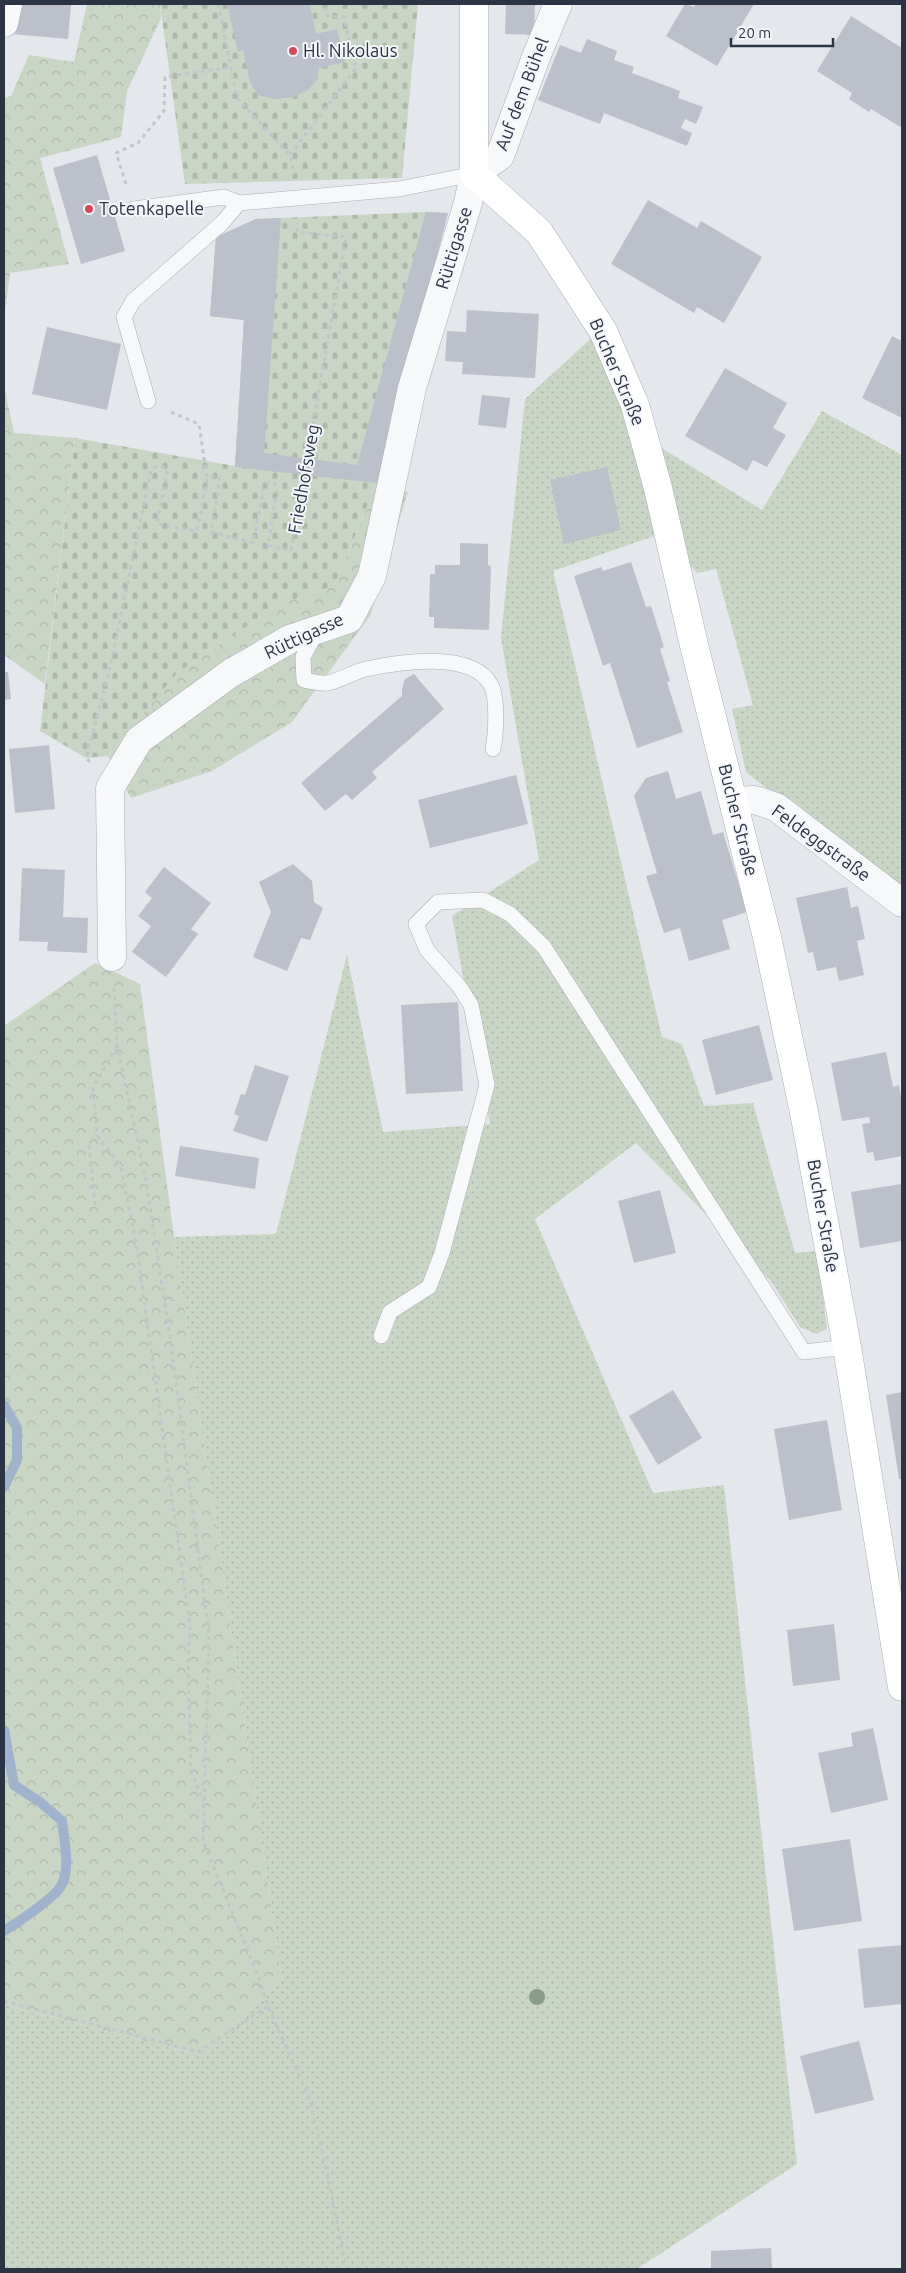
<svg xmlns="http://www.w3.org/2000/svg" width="906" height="2273" viewBox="0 0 906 2273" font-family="Ubuntu,sans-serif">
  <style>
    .grass { fill: url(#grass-dots) }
    .forest { fill: url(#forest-crowns) }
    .cemetery { fill: url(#cemetery-stones) }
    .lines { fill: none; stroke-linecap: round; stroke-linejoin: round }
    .stream { stroke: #9fb4cc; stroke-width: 10 }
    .building { fill: #bbc0ca }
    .lane-casing { stroke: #a9aeb7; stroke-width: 16 }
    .street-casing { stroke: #a9aeb7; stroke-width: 29 }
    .secondary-casing { stroke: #a9aeb7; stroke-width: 29 }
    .path { stroke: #c2c5cb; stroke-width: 3; stroke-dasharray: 4 4; stroke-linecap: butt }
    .lane { stroke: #f7f8fa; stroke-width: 15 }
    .street { stroke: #f7f8fa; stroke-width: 28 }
    .secondary { stroke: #fff; stroke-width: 28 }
    .tree { fill: #899d89 }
    .poi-dot { fill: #d1495b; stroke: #f4f6f9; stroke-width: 2 }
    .labels { text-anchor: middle; stroke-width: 4; stroke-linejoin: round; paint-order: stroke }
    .poi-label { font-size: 18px; fill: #2b3445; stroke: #f4f6f9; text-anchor: start }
    .street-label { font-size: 18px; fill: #2b3445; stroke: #f4f6f9 }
  </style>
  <defs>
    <pattern id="grass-dots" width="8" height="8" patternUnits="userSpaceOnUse" patternTransform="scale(1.25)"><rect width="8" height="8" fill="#c9d6c5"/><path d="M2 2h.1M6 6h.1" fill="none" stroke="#adb8ab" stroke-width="1.8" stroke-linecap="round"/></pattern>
    <pattern id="forest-crowns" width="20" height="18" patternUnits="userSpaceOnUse" patternTransform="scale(1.25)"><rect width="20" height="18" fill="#c9d6c5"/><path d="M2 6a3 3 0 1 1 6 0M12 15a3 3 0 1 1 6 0" fill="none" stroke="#adb8ab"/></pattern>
    <pattern id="cemetery-stones" width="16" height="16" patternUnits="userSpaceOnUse" patternTransform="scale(1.25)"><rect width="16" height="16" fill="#c9d6c5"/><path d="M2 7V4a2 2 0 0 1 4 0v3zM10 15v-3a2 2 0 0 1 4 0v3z" fill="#adb8ab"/></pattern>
  </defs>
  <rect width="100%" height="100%" fill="#e4e7ec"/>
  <!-- grass -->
  <polygon class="grass" points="599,331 639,434 762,510 822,411 902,455 902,890 788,798 765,787 746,772 732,709 753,705 716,569 697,573 663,533 553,571 662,1037 682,1044 704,1106 753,1103 795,1253 817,1251 827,1329 816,1334 800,1327 771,1281 636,1143 535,1219 653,1493 724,1485 797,2164 637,2269 4,2269 4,2005 200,2055 282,1981 174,1237 276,1234 347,955 383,1132 490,1124 452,916 539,860 501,638 525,399"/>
  <!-- forest -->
  <g class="forest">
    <polygon points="87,4 160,4 161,18 127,91 121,137 40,158 69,264 10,273 4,319 4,99 11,96 29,55 74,62"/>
    <polygon points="4,386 14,433 75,438 45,684 4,655"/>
    <polygon points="377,483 408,492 370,616 292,722 212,771 131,798 108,756 177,673 282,603 334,586"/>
    <polygon points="95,963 140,984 174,1237 282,1981 200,2055 4,2005 4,1026"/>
  </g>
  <!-- cemetery -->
  <g class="cemetery">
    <polygon points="160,4 418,4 402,178 185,184"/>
    <polygon points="426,212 448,213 377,483 334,586 282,603 177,673 108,756 86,758 40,731 75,438 235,466 244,320 210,316 216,237 256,219"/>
  </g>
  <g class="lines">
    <!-- stream -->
    <g class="stream">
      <polyline points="4,1405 17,1428 17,1460 4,1487"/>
      <path d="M4 1730 14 1785 40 1802 62 1821C64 1838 71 1871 61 1886 54 1898 17 1923 4 1931"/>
    </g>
  </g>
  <!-- building -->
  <g class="building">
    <polygon points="14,4 71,4 68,39 11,34"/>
    <polygon points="227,4 310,4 316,34 337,29 345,62 319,68 316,81 308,90 293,97 276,99 258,95 250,82 243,50 238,52"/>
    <polygon points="506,4 535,4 534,35 505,34"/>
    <polygon points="685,4 694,7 696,4 754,4 717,66 666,36"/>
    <polygon points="851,16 902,48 902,128 871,109 869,112 849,99 852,93 817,71"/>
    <polygon points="587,39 617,51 614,60 634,67 632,73 680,91 678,98 703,107 696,124 685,119 681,128 692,133 687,146 604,113 600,124 538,100 560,45 581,53"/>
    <polygon points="97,155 125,251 81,264 53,168"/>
    <polygon points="648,200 697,228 701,221 762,257 724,323 697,307 694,313 611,264"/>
    <polygon points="426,212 448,213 377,483 235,467 244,320 210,316 216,237 256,219 281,218 264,453 357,465"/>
    <polygon points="467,310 539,314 535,378 462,374 463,362 445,361 447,331 466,332"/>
    <polygon points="47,327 121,344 107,410 32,394"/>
    <polygon points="892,336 902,341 902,418 862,398"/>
    <polygon points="725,368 787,403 773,428 786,435 767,467 753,460 747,471 685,436"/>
    <polygon points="482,395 510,398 506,428 478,425"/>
    <polygon points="607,467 621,530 564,544 550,480"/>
    <polygon points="460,543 488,544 488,565 491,566 489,630 434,628 434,617 429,617 430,574 435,574 435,565 460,565"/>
    <polygon points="631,562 646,607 651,606 664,647 660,649 670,681 667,682 683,732 637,748 610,663 603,666 574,576 601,567 603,571"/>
    <polygon points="4,672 8,672 11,699 4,700"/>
    <polygon points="414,674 444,709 372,772 377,778 352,800 346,794 325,811 301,783 402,696 402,689 405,679"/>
    <polygon points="49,745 55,809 15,813 9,749"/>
    <polygon points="668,771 676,799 701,791 713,835 723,832 747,912 722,920 730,949 689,961 680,928 664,933 646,876 657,873 634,796 646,778"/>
    <polygon points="516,775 528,824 430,848 418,800"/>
    <polygon points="293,864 312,881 314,902 323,908 310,940 301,938 287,971 253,957 271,912 259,882"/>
    <polygon points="164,867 211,903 191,929 198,934 166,977 132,952 151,926 138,916 152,898 145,892"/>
    <polygon points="22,868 65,870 63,917 88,918 87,953 47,951 48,942 19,941"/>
    <polygon points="847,887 851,908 858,906 865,939 857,941 864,975 839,981 836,967 817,971 813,952 808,953 796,898"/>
    <polygon points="458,1002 463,1091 406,1094 401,1005"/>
    <polygon points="759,1025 773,1080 716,1095 702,1040"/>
    <polygon points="886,1052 893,1087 899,1085 902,1102 902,1156 875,1161 873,1152 867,1153 862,1124 870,1123 869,1117 842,1121 831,1063"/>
    <polygon points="255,1065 289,1076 267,1142 233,1131 239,1116 234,1114 241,1094 245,1095"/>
    <polygon points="180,1146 259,1158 255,1189 175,1176"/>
    <polygon points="901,1184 902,1241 860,1248 851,1192"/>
    <polygon points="660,1190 676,1253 634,1263 618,1201"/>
    <polygon points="673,1390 702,1438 658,1465 629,1416"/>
    <polygon points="902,1392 902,1479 899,1479 886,1395"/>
    <polygon points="827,1420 842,1510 789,1520 774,1429"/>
    <polygon points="834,1624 840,1680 793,1686 787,1630"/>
    <polygon points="873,1728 888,1800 831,1813 818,1753 853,1746 851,1733"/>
    <polygon points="850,1839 862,1921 794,1931 782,1849"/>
    <polygon points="902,1945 902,2004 864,2008 858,1949"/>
    <polygon points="859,2041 874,2100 815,2114 800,2056"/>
    <polygon points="771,2248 772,2269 711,2269 711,2251"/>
  </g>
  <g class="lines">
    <!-- lane casing -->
    <g class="lane-casing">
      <g id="lane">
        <polyline points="134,209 224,197 239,203"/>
        <polyline points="148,401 124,317 133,301 222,223 239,203 399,189 474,174"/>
        <path d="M317 631 303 657 304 680C311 681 320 684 327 683 340 681 353 672 366 669 398 662 472 650 491 685 498 698 496 734 493 749"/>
        <polyline points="381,1336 390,1312 429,1287 442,1253 487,1085 471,1005 459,986 427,950 416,924 438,902 483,900 510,914 544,947 804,1352 847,1347"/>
      </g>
    </g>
    <!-- street casing -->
    <g class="street-casing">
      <g id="street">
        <polyline points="4,23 8,4"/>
        <polyline points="734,801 755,800 776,807 902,903"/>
        <polyline points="112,957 110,788 139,740 231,673 290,639 349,619 372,576 412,388 468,203 474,174 500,156 536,57 558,4"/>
      </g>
    </g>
    <!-- secondary casing -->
    <g class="secondary-casing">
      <polyline id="secondary" points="474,4 474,174 539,232 603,331 635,405 658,488 694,645 767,937 804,1112 847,1347 902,1687"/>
    </g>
    <!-- path -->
    <g class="path">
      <polyline points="218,4 237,98 290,155 294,174"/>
      <polyline points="290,155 356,68 344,17 327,16 324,4"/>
      <polyline points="126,184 116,153 138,143 164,111 165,77 231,67"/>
      <polyline points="171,412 199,424 207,479"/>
      <path d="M90 762 86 758 109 672 151 470C156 466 159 465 166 468L167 473 157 524 197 531 207 480 215 475 220 480 211 532 253 543 264 487 267 483 275 484 277 488 268 545 291 551 346 237 297 232V223"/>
      <polyline points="114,988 117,1046 146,1180 170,1337 209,1634 203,1841 258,1976 268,2006 310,2100 328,2177 346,2269"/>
      <polyline points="117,1046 93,1088 97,1135 121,1167 136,1243 190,1626 188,1665 191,1769 203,1802"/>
      <polyline points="95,1205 89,1144 97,1135"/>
      <polyline points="4,2001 198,2052 268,2006"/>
    </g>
    <!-- lane -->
    <use href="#lane" class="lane"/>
    <!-- street -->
    <use href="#street" class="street"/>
    <!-- secondary -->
    <use href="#secondary" class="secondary"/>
  </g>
  <!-- trees -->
  <circle class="tree" cx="537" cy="1997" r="8"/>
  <!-- markers -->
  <g class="poi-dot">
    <circle cx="293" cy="51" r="5"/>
    <circle cx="89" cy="209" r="5"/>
  </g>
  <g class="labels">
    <!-- poi labels -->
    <g class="poi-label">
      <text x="303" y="57">Hl. Nikolaus</text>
      <text x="99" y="215">Totenkapelle</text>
    </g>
    <!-- street labels -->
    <g class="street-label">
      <text transform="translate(522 94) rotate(-69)" y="6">Auf dem Bühel</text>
      <text transform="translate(454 248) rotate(-73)" y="6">Rüttigasse</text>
      <text transform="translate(617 372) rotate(67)" y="6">Bucher Straße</text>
      <text transform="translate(304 479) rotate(-80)" y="6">Friedhofsweg</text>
      <text transform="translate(304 636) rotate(-25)" y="6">Rüttigasse</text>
      <text transform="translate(738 820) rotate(76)" y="6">Bucher Straße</text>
      <text transform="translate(821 843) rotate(36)" y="6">Feldeggstraße</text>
      <text transform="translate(823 1216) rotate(80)" y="6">Bucher Straße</text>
    </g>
  </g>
  <!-- border -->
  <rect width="906" height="2273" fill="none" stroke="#2b3445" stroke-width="10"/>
  <!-- scale -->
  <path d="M731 38v8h102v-8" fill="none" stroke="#2b3445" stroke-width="2.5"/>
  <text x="738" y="38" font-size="15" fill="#2b3445" stroke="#f4f6f9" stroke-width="4" paint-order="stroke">20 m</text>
</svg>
